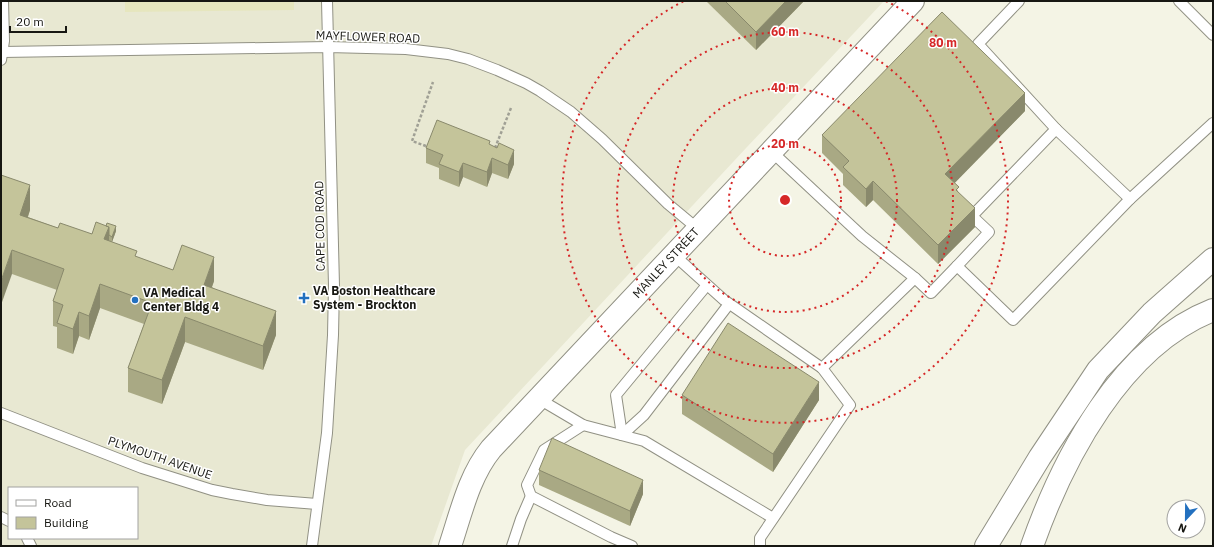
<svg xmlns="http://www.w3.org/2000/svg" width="1214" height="547" viewBox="0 0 1214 547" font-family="'IBM Plex Sans',sans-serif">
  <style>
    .built { fill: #e8e8d2; fill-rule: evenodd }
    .green { fill: #e6e6be }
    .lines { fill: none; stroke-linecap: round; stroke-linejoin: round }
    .lane-casing { stroke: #919184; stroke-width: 12 }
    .secondary-casing { stroke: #919184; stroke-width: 24 }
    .highway-casing { stroke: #919184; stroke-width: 24 }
    .path { stroke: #a0a095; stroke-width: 2.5; stroke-dasharray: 3 2; stroke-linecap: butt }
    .lane { stroke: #fff; stroke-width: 10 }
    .secondary { stroke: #fff; stroke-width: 22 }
    .highway { stroke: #fff; stroke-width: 22 }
    .wall { fill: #a9a984 }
    .shaded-wall { fill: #89896c }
    .building { fill: #c4c49a; stroke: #89896c }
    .ring { fill: none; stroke: #d62828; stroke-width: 2; stroke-dasharray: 2 4 }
    .poi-dot { fill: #2370bf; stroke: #fff; stroke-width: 1.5 }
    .labels { text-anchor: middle; stroke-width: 3; stroke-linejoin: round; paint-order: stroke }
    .street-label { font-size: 12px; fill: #171712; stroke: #fff }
    .poi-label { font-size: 12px; font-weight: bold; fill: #171712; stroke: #fff; text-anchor: start }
    .centre { fill: #d62828; stroke: #fff; stroke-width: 2 }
    .ring-label { font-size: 12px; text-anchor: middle; font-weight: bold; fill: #d62828; stroke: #fff; stroke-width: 3; stroke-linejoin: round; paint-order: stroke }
  </style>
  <rect width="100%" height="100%" fill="#f4f4e5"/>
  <!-- built -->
  <path class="built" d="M1 1H884L747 147 465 450 431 546H1ZM9 488H137V538H9Z"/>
  <!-- green -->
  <polygon class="green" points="125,1 294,1 294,10 125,12"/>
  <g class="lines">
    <!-- lane casing -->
    <g class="lane-casing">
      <g id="lane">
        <polyline points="1179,1 1213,35"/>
        <polyline points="2,52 328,47 406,49 448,54 468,59 497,70 526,83 540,91 571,112 602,139 668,204 698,229"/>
        <polyline points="1,60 4,41 3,1"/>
        <polyline points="1056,129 1130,199"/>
        <polyline points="771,151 862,236 915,278 822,368"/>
        <polyline points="674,255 724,300 822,368 850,405 760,538 760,546"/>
        <polyline points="957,266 989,232 972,216 1056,129 978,44 1019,1"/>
        <polyline points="915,278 931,293 957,266 1013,320 1130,199 1213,123"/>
        <polyline points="539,399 583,425 644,441 773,518"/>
        <polyline points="1,413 142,468 212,490 232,494 267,500 317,504"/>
        <polyline points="583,425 544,450 527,485 531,496 611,537 632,546"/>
        <polyline points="622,435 616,395 707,285"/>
        <polyline points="622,435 644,415 729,304"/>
        <polyline points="1,517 9,521"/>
        <polyline points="27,538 31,546"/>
        <polyline points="312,546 327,433 333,335 334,286 327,1"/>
        <polyline points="512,546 521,519 531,496"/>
      </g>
    </g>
    <!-- secondary casing -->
    <g class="secondary-casing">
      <path id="secondary" d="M450 546C461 513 469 476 491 449L913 1"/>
    </g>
    <!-- highway casing -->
    <g class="highway-casing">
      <g id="highway">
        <polyline points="986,546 1040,457 1098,370 1152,313 1213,259"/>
        <path d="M1032 546C1063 458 1121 346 1213 310"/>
      </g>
    </g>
    <!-- path -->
    <g class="path">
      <polyline points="426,146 412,141 433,82"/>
      <polyline points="495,148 511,108"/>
    </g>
    <!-- lane -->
    <use href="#lane" class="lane"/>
    <!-- secondary -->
    <use href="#secondary" class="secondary"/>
    <!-- highway -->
    <use href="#highway" class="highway"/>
  </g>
  <!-- wall -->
  <g class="wall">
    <polygon points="706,1 804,1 756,50"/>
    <polygon points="1025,111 954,183 975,227 938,264 873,200 866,207 843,185 843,174 822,153 822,135"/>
    <polygon points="490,145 514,164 508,179 492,173 487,187 463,177 459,187 439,179 439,168 426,163 426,148"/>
    <polygon points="1,175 30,210 28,217 58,228 92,234 116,231 112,242 137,257 173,270 214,281 212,287 276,335 263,370 185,342 162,404 128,392 128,368 144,324 100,308 89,340 79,336 73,354 57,348 57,327 53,326 53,301 57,290 12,274"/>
    <polygon points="682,395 819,400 773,472 682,414"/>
    <polygon points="539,470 643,494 630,526 539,485"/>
  </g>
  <!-- shaded-wall -->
  <g class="shaded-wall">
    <polygon points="786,1 804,1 756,50 756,32"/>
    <polygon points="1025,93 1025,111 945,193 945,174"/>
    <polygon points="514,150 514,164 508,179 508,165"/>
    <polygon points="492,158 492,173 487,187 487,172"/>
    <polygon points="463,163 463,177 459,187 459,172"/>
    <polygon points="873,181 873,200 866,207 866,189"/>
    <polygon points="30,185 30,210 20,239 20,215"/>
    <polygon points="975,208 975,227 938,264 938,245"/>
    <polygon points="116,226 116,231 112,242 112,237"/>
    <polygon points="109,227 109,251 104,239"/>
    <polygon points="12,250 12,274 1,305 1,281"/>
    <polygon points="214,257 214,281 204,309 204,285"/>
    <polygon points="100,284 100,308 89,340 89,316"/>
    <polygon points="276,311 276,335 263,370 263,346"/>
    <polygon points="79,312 79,336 73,354 73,329"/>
    <polygon points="185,317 185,342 162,404 162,380"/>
    <polygon points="819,382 819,400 773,472 773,454"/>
    <polygon points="643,480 643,494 630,526 630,511"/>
  </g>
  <!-- building -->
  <g class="building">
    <polygon points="725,1 786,1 756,32"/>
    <polygon points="942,12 1025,93 945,174 959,187 956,190 975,208 938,245 873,181 866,189 843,167 849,161 822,135"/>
    <polygon points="437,120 490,141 489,144 497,148 499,143 514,150 508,165 492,158 487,172 463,163 459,172 439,164 443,155 426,148"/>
    <polygon points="1,175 30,185 20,215 58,228 60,223 92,234 96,222 109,227 104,239 137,251 135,256 173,270 182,245 214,257 204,285 276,311 263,346 185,317 162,380 128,368 152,303 100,284 89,316 79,312 73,329 57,323 63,305 53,301 64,269 12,250 1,281"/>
    <polygon points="107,223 116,226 112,237 109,235 109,227 106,226"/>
    <polygon points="728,323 819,382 773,454 682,395"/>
    <polygon points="552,438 643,480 630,511 539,470"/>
  </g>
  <!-- distance rings -->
  <g class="ring">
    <circle cx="785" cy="200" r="56"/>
    <circle cx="785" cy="200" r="112"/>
    <circle cx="785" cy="200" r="168"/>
    <path d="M886 1A223 223 0 1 1 684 1"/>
  </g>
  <!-- markers -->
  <g class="poi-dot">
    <path d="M302 292h4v4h4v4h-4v4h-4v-4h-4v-4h4z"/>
    <circle cx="135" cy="300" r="4"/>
  </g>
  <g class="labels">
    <!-- street labels -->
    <g class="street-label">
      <text transform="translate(368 37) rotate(2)" y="4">MAYFLOWER ROAD</text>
      <text transform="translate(320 226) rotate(-91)" y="4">CAPE COD ROAD</text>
      <text transform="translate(666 263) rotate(-47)" y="4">MANLEY STREET</text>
      <text transform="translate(160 458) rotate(19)" y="4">PLYMOUTH AVENUE</text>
    </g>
    <!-- poi labels -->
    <g class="poi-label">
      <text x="313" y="295">VA Boston Healthcare<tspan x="313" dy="14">System - Brockton</tspan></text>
      <text x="143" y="297">VA Medical<tspan x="143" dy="14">Center Bldg 4</tspan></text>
    </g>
  </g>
  <circle cx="785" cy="200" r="6" class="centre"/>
  <g class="ring-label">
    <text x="785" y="36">60 m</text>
    <text x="943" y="47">80 m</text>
    <text x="785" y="92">40 m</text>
    <text x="785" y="148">20 m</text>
  </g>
  <!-- border -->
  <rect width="1214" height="547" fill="none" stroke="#171712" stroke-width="4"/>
  <!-- legend -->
  <rect x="8" y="487" width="130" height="52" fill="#ffffff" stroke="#a2a2a0"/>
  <rect x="16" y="500" width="20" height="6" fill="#ffffff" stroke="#a2a2a0"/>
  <text x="44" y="507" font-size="12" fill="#171712">Road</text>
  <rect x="16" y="517" width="20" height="12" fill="#c4c49a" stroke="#a2a2a0"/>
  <text x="44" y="527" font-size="12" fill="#171712">Building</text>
  <!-- north arrow -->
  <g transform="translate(1186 519) rotate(202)"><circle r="19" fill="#ffffff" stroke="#a2a2a0"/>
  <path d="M0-3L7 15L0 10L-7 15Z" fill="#2370bf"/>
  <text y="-6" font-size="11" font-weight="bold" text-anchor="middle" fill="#171712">N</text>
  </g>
  <!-- scale -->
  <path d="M10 26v6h56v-6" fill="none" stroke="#171712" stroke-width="2"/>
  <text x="16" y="26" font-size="12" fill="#171712" stroke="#ffffff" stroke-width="3" paint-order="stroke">20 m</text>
</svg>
